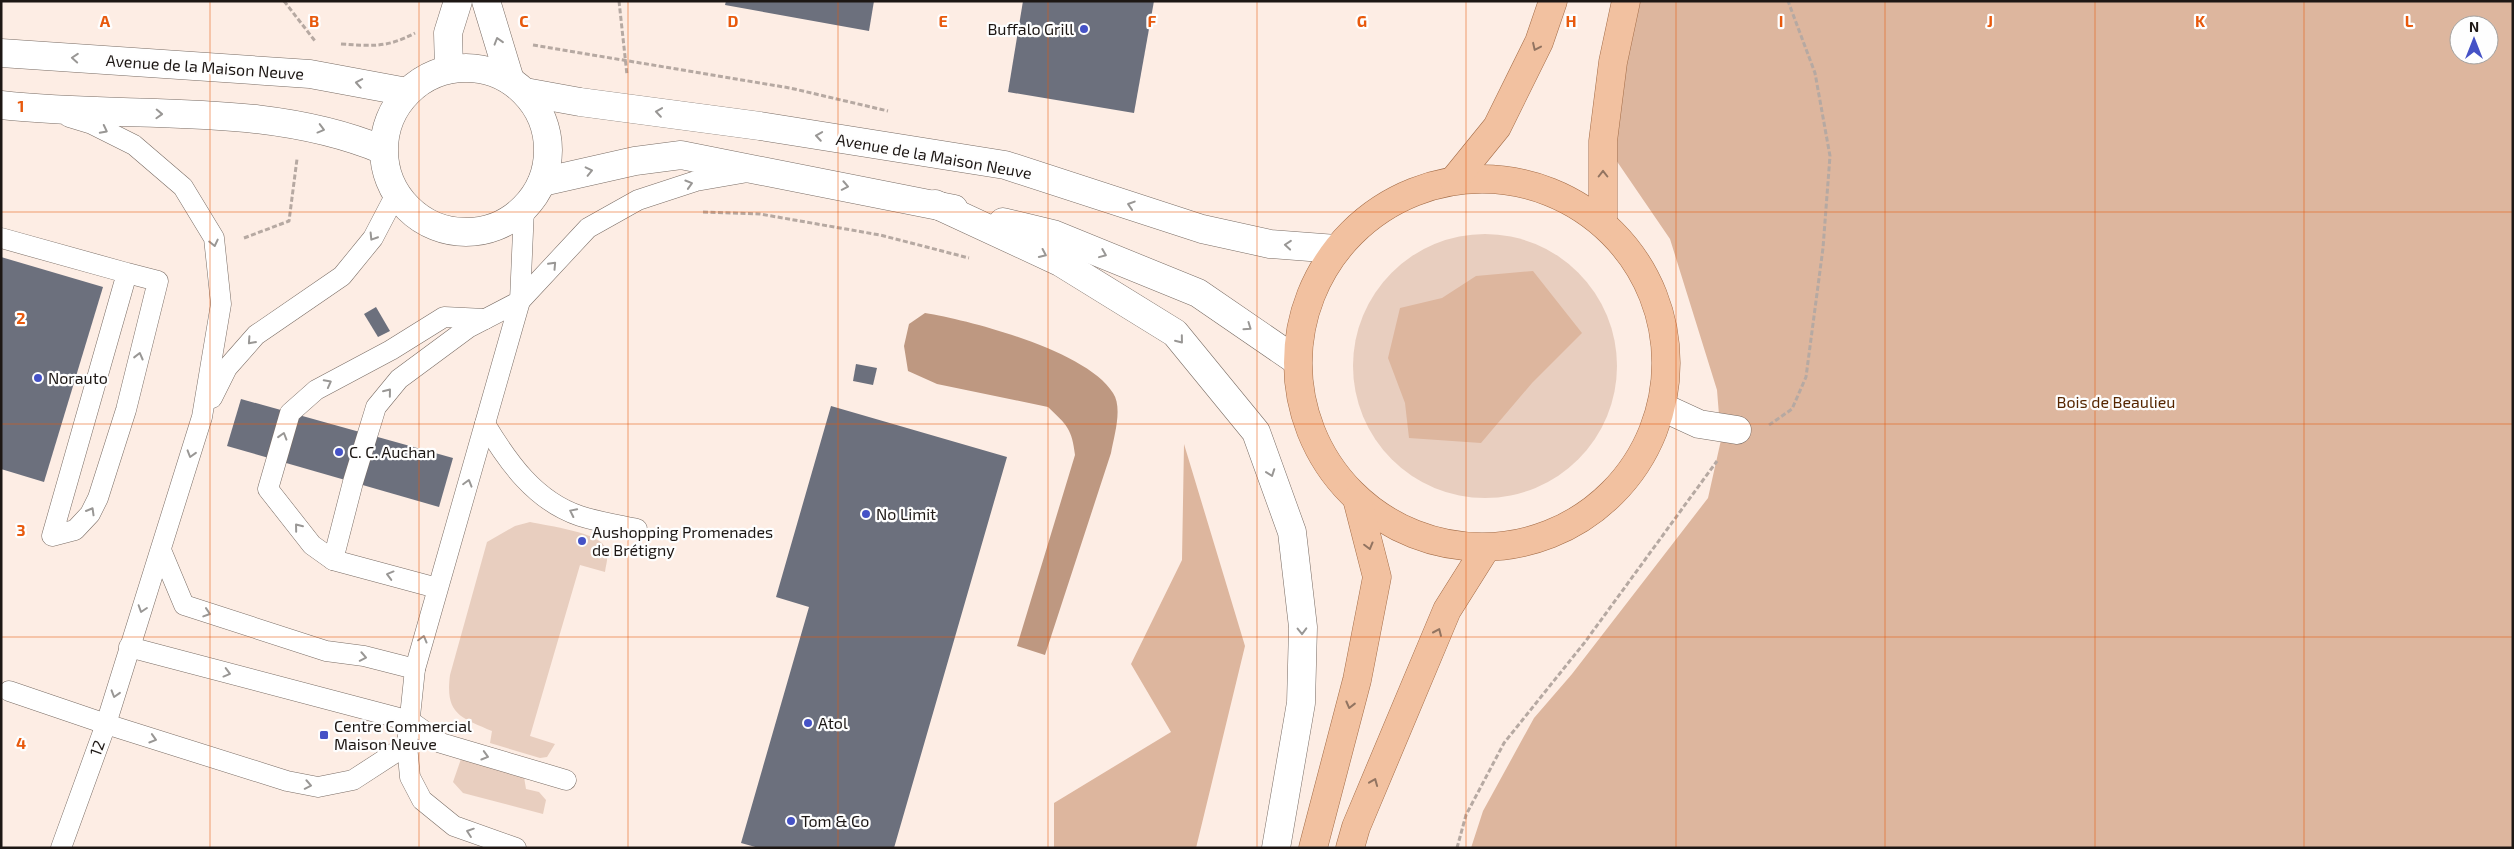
<svg xmlns="http://www.w3.org/2000/svg" width="2514" height="849" viewBox="0 0 2514 849" font-family="'Exo 2',sans-serif">
  <style>
    .green { fill: #e8cebf }
    .forest { fill: #ddb69e; fill-rule: evenodd }
    .water { fill: #be9881 }
    .building { fill: #6c707d }
    .lines { fill: none; stroke-linecap: round; stroke-linejoin: round }
    .service-casing { stroke: #796c64; stroke-width: 21 }
    .minor-casing { stroke: #796c64; stroke-width: 29 }
    .primary-casing { stroke: #a26b46; stroke-width: 29 }
    .path { stroke: #b6a9a2; stroke-width: 3; stroke-dasharray: 5 2.5; stroke-linecap: butt }
    .service { stroke: #fff; stroke-width: 20 }
    .minor { stroke: #fff; stroke-width: 28 }
    .primary { stroke: #f2c1a0; stroke-width: 28 }
    .oneway { stroke: #999795 }
    .oneway2 { stroke: #927461 }
    .grid { fill: none; stroke: #e8590c; stroke-width: 1; stroke-opacity: 0.55 }
    .poi-dot { fill: #4552c6; stroke: #fefefe; stroke-width: 2 }
    .labels { text-anchor: middle; stroke-width: 4.5; stroke-linejoin: round; paint-order: stroke }
    .poi-label { font-size: 16px; fill: #1d1714; stroke: #fefefe; text-anchor: start }
    .street-label { font-size: 16px; fill: #1d1714; stroke: #fefefe }
    .park-label { font-size: 16px; fill: #562600; stroke: #fefefe }
    .grid-label { font-size: 16px; text-anchor: middle; font-weight: bold; fill: #e8590c; stroke: #fefefe; stroke-width: 4.5; stroke-linejoin: round; paint-order: stroke }
  </style>
  <rect width="100%" height="100%" fill="#fdede4"/>
  <!-- green -->
  <g class="green">
    <circle cx="1485" cy="366" r="132"/>
    <path d="M530 522C547 526 601 532 606 549 609 557 606 564 605 572L580 565 530 736 555 744 547 757 540 758 490 743 492 731C460 717 445 714 450 675L487 542 515 526Z"/>
    <polygon points="461,759 524,777 526,789 539,792 546,800 543,814 463,793 453,782"/>
  </g>
  <!-- forest -->
  <g class="forest">
    <path d="M1626 1H2513V848H1471L1483 811 1534 718 1572 674 1708 498 1721 440 1717 390 1670 239 1603 141ZM2459 25H2489V55H2459Z"/>
    <polygon points="1533,271 1582,333 1532,383 1481,443 1409,438 1405,403 1388,358 1400,308 1442,298 1476,276"/>
    <polygon points="1184,444 1245,646 1196,848 1054,848 1054,803 1171,732 1131,664 1182,560"/>
  </g>
  <!-- water -->
  <path class="water" d="M925 313C973 321 1087 351 1113 393 1123 408 1114 436 1111 453L1045 655 1017 646 1075 455C1072 429 1067 425 1048 407L937 384 908 371 904 346 909 324Z"/>
  <!-- building -->
  <g class="building">
    <polygon points="726,1 874,1 869,31 725,5"/>
    <polygon points="1023,1 1154,1 1134,113 1008,92"/>
    <polygon points="1,257 103,287 44,482 1,469"/>
    <polygon points="376,307 390,331 378,337 364,314"/>
    <polygon points="856,364 877,368 873,385 853,381"/>
    <polygon points="241,399 453,458 439,507 227,446"/>
    <polygon points="831,406 1007,457 894,848 759,848 741,843 809,607 776,597"/>
  </g>
  <g class="lines">
    <!-- service casing -->
    <g class="service-casing">
      <g id="service">
        <polyline points="1,238 127,273 52,536 75,530 90,514 98,498 126,410 158,281 127,273"/>
        <polyline points="212,398 227,368 256,335 342,276 373,238 396,194"/>
        <path d="M485 424C508 462 535 501 580 516 599 522 618 525 637 529"/>
        <polyline points="161,550 184,605 326,651 364,656 415,669"/>
        <polyline points="333,560 312,545 268,489 290,413 316,390 391,350 444,317 485,319"/>
        <polyline points="437,588 333,560 353,482 376,407 399,379 468,328 520,301 588,228 638,200 696,181 748,172"/>
        <polyline points="129,647 410,721 441,743 566,780"/>
        <polyline points="9,691 106,724 287,781 318,787 353,780 407,745"/>
        <polyline points="61,848 106,724 202,417 221,304 214,238 183,187 134,145 92,124 69,117"/>
        <polyline points="516,848 454,826 422,800 410,777 407,745 415,669 520,301 524,208"/>
      </g>
    </g>
    <!-- minor casing -->
    <g class="minor-casing">
      <g id="minor">
        <polyline points="486,1 510,80"/>
        <polyline points="1,53 310,74 407,92"/>
        <circle cx="466" cy="150" r="82"/>
        <polyline points="449,69 448,33 458,1"/>
        <polyline points="525,92 580,102 760,126 1005,165 1202,229 1270,244 1336,249"/>
        <path d="M1 105C129 120 262 100 383 150"/>
        <polyline points="542,182 635,161 681,155 954,209"/>
        <polyline points="935,204 1060,262 1175,333 1256,432 1292,532 1303,627 1301,703 1276,848"/>
        <polyline points="1003,222 1053,234 1198,293 1297,361"/>
        <polyline points="1662,407 1699,424 1737,430"/>
      </g>
    </g>
    <!-- primary casing -->
    <g class="primary-casing">
      <g id="primary">
        <circle cx="1482" cy="363" r="184"/>
        <polyline points="1454,180 1497,127 1539,42 1553,1"/>
        <polyline points="1603,223 1603,141 1613,62 1626,1"/>
        <polyline points="1313,848 1357,680 1377,577 1357,499"/>
        <polyline points="1350,848 1356,827 1447,610 1486,548"/>
      </g>
    </g>
    <!-- path -->
    <g class="path">
      <polyline points="284,1 315,41"/>
      <polyline points="619,1 627,75"/>
      <path d="M341 44C372 46 387 48 415 33"/>
      <polyline points="533,45 790,88 888,111"/>
      <polyline points="703,212 760,214 880,235 969,258"/>
      <polyline points="244,238 289,221 297,159"/>
      <polyline points="1769,425 1792,409 1806,377 1823,248 1830,156 1815,73 1788,1"/>
      <polyline points="1457,848 1466,815 1504,743 1585,642 1717,461"/>
    </g>
    <!-- service -->
    <use href="#service" class="service"/>
    <!-- minor -->
    <use href="#minor" class="minor"/>
    <!-- primary -->
    <use href="#primary" class="primary"/>
  </g>
  <!-- one-way arrows -->
  <defs><path id="oneway-chevron" d="M-2-3.5L2.5 0L-2 3.5" fill="none" stroke-width="1.6" stroke-linecap="round" stroke-linejoin="round" transform="scale(1.25)"/></defs>
  <g class="oneway">
    <use href="#oneway-chevron" transform="translate(498 41) rotate(-107)"/>
    <use href="#oneway-chevron" transform="translate(75 58) rotate(-176)"/>
    <use href="#oneway-chevron" transform="translate(359 83) rotate(-170)"/>
    <use href="#oneway-chevron" transform="translate(659 112) rotate(-172)"/>
    <use href="#oneway-chevron" transform="translate(159 114) rotate(2)"/>
    <use href="#oneway-chevron" transform="translate(321 129) rotate(15)"/>
    <use href="#oneway-chevron" transform="translate(104 130) rotate(27)"/>
    <use href="#oneway-chevron" transform="translate(819 136) rotate(-171)"/>
    <use href="#oneway-chevron" transform="translate(589 171) rotate(-13)"/>
    <use href="#oneway-chevron" transform="translate(689 184) rotate(-17)"/>
    <use href="#oneway-chevron" transform="translate(845 186) rotate(11)"/>
    <use href="#oneway-chevron" transform="translate(1131 205) rotate(-162)"/>
    <use href="#oneway-chevron" transform="translate(373 237) rotate(122)"/>
    <use href="#oneway-chevron" transform="translate(214 243) rotate(77)"/>
    <use href="#oneway-chevron" transform="translate(1288 245) rotate(-175)"/>
    <use href="#oneway-chevron" transform="translate(1043 254) rotate(25)"/>
    <use href="#oneway-chevron" transform="translate(1103 254) rotate(22)"/>
    <use href="#oneway-chevron" transform="translate(553 265) rotate(-47)"/>
    <use href="#oneway-chevron" transform="translate(1248 327) rotate(35)"/>
    <use href="#oneway-chevron" transform="translate(1180 340) rotate(51)"/>
    <use href="#oneway-chevron" transform="translate(251 341) rotate(132)"/>
    <use href="#oneway-chevron" transform="translate(139 356) rotate(-76)"/>
    <use href="#oneway-chevron" transform="translate(328 383) rotate(-28)"/>
    <use href="#oneway-chevron" transform="translate(388 392) rotate(-51)"/>
    <use href="#oneway-chevron" transform="translate(283 436) rotate(-73)"/>
    <use href="#oneway-chevron" transform="translate(191 454) rotate(107)"/>
    <use href="#oneway-chevron" transform="translate(1271 473) rotate(70)"/>
    <use href="#oneway-chevron" transform="translate(468 483) rotate(-74)"/>
    <use href="#oneway-chevron" transform="translate(91 511) rotate(-60)"/>
    <use href="#oneway-chevron" transform="translate(573 512) rotate(-154)"/>
    <use href="#oneway-chevron" transform="translate(298 527) rotate(-129)"/>
    <use href="#oneway-chevron" transform="translate(390 575) rotate(-165)"/>
    <use href="#oneway-chevron" transform="translate(142 609) rotate(108)"/>
    <use href="#oneway-chevron" transform="translate(207 613) rotate(18)"/>
    <use href="#oneway-chevron" transform="translate(1302 631) rotate(89)"/>
    <use href="#oneway-chevron" transform="translate(423 639) rotate(-75)"/>
    <use href="#oneway-chevron" transform="translate(363 657) rotate(11)"/>
    <use href="#oneway-chevron" transform="translate(227 673) rotate(15)"/>
    <use href="#oneway-chevron" transform="translate(115 694) rotate(107)"/>
    <use href="#oneway-chevron" transform="translate(153 739) rotate(17)"/>
    <use href="#oneway-chevron" transform="translate(485 756) rotate(16)"/>
    <use href="#oneway-chevron" transform="translate(308 785) rotate(11)"/>
    <use href="#oneway-chevron" transform="translate(470 832) rotate(-161)"/>
  </g>
  <g class="oneway2">
    <use href="#oneway-chevron" transform="translate(1536 47) rotate(115)"/>
    <use href="#oneway-chevron" transform="translate(1603 174) rotate(-90)"/>
    <use href="#oneway-chevron" transform="translate(1369 546) rotate(75)"/>
    <use href="#oneway-chevron" transform="translate(1438 632) rotate(-66)"/>
    <use href="#oneway-chevron" transform="translate(1350 705) rotate(104)"/>
    <use href="#oneway-chevron" transform="translate(1374 782) rotate(-68)"/>
  </g>
  <!-- grid -->
  <path class="grid" d="M210 1V848M419 1V848M628 1V848M838 1V848M1048 1V848M1257 1V848M1466 1V848M1676 1V848M1885 1V848M2095 1V848M2304 1V848M1 212H2513M1 424H2513M1 637H2513"/>
  <!-- markers -->
  <g class="poi-dot">
    <circle cx="1084" cy="29" r="5"/>
    <circle cx="38" cy="378" r="5"/>
    <circle cx="339" cy="452" r="5"/>
    <circle cx="866" cy="514" r="5"/>
    <circle cx="582" cy="541" r="5"/>
    <circle cx="808" cy="723" r="5"/>
    <rect x="319" y="730" width="10" height="10" rx="2.5"/>
    <circle cx="791" cy="821" r="5"/>
  </g>
  <g class="labels">
    <!-- poi labels -->
    <g class="poi-label">
      <text x="1074" y="35" text-anchor="end">Buffalo Grill</text>
      <text x="48" y="384">Norauto</text>
      <text x="349" y="458">C. C. Auchan</text>
      <text x="876" y="520">No Limit</text>
      <text x="592" y="538">Aushopping Promenades<tspan x="592" dy="18">de Brétigny</tspan></text>
      <text x="818" y="729">Atol</text>
      <text x="334" y="732">Centre Commercial<tspan x="334" dy="18">Maison Neuve</tspan></text>
      <text x="801" y="827">Tom &amp; Co</text>
    </g>
    <!-- street labels -->
    <g class="street-label">
      <text transform="translate(205 67) rotate(4)" y="6">Avenue de la Maison Neuve</text>
      <text transform="translate(934 156) rotate(10)" y="6">Avenue de la Maison Neuve</text>
      <text transform="translate(97 748) rotate(-70)" y="6">12</text>
    </g>
    <!-- park labels -->
    <g class="park-label">
      <text x="2116" y="408">Bois de Beaulieu</text>
    </g>
  </g>
  <g class="grid-label">
    <text x="105" y="27">A</text>
    <text x="314" y="27">B</text>
    <text x="524" y="27">C</text>
    <text x="733" y="27">D</text>
    <text x="943" y="27">E</text>
    <text x="1152" y="27">F</text>
    <text x="1362" y="27">G</text>
    <text x="1571" y="27">H</text>
    <text x="1781" y="27">I</text>
    <text x="1990" y="27">J</text>
    <text x="2200" y="27">K</text>
    <text x="2409" y="27">L</text>
    <text x="21" y="112">1</text>
    <text x="21" y="324">2</text>
    <text x="21" y="536">3</text>
    <text x="21" y="749">4</text>
  </g>
  <!-- border -->
  <rect width="2514" height="849" fill="none" stroke="#1d1714" stroke-width="5"/>
  <!-- north arrow -->
  <g transform="translate(2474 40)"><circle r="24" fill="#fefefe" stroke="#a4a2a0"/>
  <path d="M0-4L9 19L0 12L-9 19Z" fill="#4552c6"/>
  <text y="-8" font-size="14" font-weight="bold" text-anchor="middle" fill="#1d1714">N</text>
  </g>
</svg>
